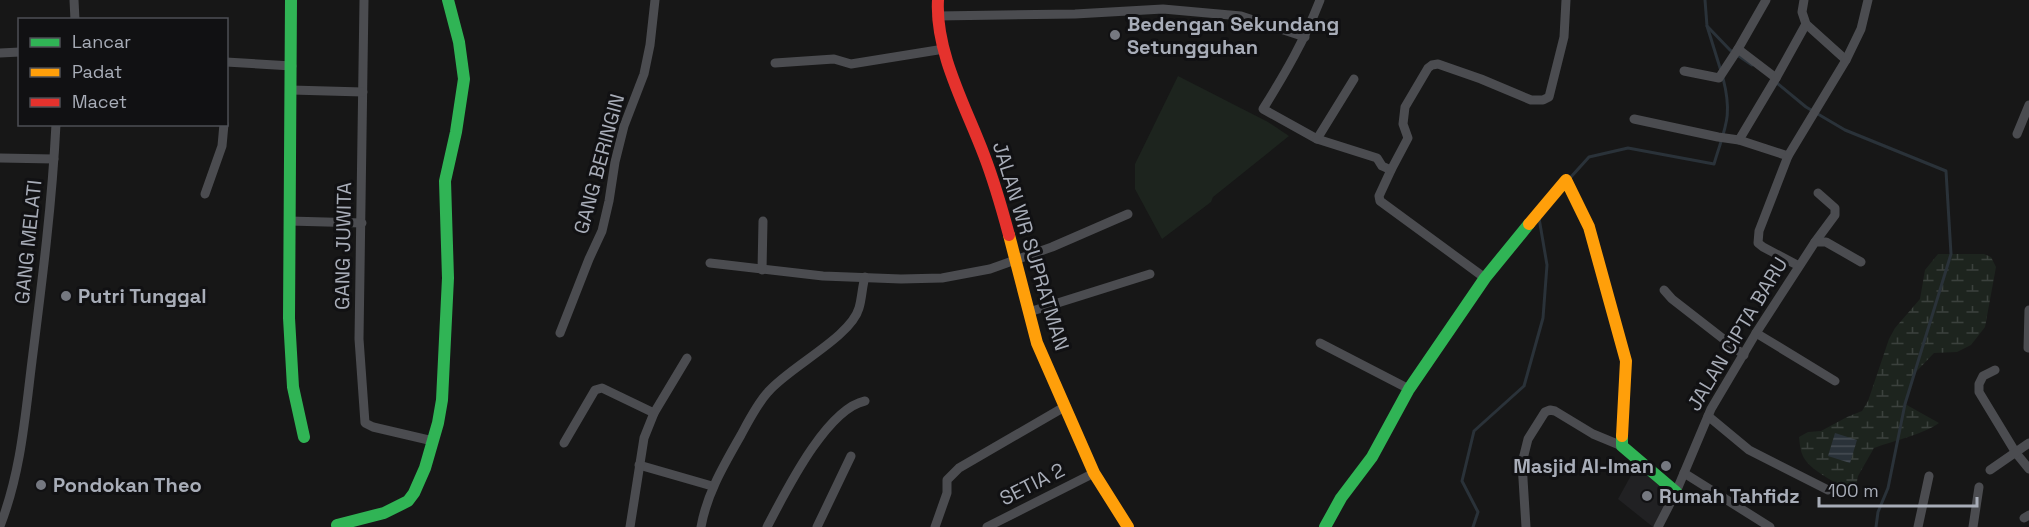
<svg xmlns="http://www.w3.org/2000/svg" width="2029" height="527" viewBox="0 0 2029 527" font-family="'Space Grotesk',sans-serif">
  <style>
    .built { fill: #212123 }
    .green { fill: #1d241e }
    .wetland { fill: url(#wetland-marsh) }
    .water { fill: url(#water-rules) }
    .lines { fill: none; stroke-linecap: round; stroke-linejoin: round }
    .stream { stroke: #2a3239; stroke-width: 3 }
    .street { stroke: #4b4c50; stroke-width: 9 }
    .fast { stroke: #30b455; stroke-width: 12 }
    .slow { stroke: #ff9f0a; stroke-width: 12 }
    .jam { stroke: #e5322d; stroke-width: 12 }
    .poi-dot { fill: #757880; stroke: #111113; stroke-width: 2 }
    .labels { text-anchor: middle; stroke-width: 6; stroke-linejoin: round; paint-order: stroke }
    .poi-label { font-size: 20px; font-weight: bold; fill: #a8adb8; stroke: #111113; text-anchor: start }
    .street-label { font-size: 20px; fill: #a8adb8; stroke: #111113 }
  </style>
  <defs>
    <pattern id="wetland-marsh" width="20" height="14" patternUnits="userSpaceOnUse" patternTransform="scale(1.5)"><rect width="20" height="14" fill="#1d241e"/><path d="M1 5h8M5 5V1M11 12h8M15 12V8" fill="none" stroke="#3b413d"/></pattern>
    <pattern id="water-rules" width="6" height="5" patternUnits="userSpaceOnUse" patternTransform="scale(1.5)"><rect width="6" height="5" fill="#2a3239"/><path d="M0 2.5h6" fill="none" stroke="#464d54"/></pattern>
  </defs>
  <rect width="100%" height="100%" fill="#171717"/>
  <!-- built -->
  <polygon class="built" points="1639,461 1676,492 1658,527 1653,527 1618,499"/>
  <!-- green -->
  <polygon class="green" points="1178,76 1268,122 1289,136 1213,197 1211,202 1162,239 1135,189 1135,164"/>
  <!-- wetland -->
  <path class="wetland" d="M1938 254H1984L1991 257 1996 267 1985 327 1971 345 1957 352 1934 353 1915 373 1905 404 1939 423C1924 434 1893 441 1874 448L1858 476 1855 491C1842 487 1814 472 1806 461 1800 453 1800 445 1799 437L1808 432 1821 431 1847 417 1862 411 1868 401 1889 339 1895 328 1920 299 1925 270Z"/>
  <!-- water -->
  <polygon class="water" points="1835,433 1857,440 1850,463 1828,456"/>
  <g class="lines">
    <!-- stream -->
    <g class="stream">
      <polyline points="1705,0 1707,26 1730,50 1752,65"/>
      <polyline points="1707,26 1721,71"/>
      <polyline points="1777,83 1806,107 1845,130 1946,171 1951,254 1905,404 1888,488 1878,512 1876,527"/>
      <path d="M1570 178 1589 157 1628 148 1714 164C1725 127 1733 117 1723 78"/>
      <polyline points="1473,527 1478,512 1462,481 1474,431 1524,386 1543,318 1547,265 1539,218"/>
    </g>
    <!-- street -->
    <g class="street">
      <polyline points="74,0 75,20"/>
      <polyline points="364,0 359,339 365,423 373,427 433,441"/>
      <path d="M1320 0C1304 41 1286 72 1263 109L1317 139 1377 158 1382 166 1391 170 1379 196 1380 201 1485 278"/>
      <polyline points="1766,0 1738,49 1776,78"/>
      <polyline points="1804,0 1802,12 1806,24 1846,60"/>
      <polyline points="937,16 1075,14 1163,9 1241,16 1305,37"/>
      <polyline points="0,53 20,52"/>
      <polyline points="226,62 292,66"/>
      <polyline points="775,63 834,59 851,64 944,49"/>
      <polyline points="1684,71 1719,78 1738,49"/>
      <polyline points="291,90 363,92"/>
      <polyline points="1634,119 1718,137 1739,140 1788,156"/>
      <polyline points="2017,134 2029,105"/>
      <polyline points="1317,139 1354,79"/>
      <polyline points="1739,140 1776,78 1806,24"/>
      <polyline points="0,158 54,159"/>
      <polyline points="1391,170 1408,138 1403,124 1405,107 1428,68 1432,65 1438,64 1481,79 1531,100 1543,100 1549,97 1564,37 1566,0"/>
      <polyline points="205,194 222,146 224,124"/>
      <polyline points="289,221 362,223"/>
      <polyline points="1815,242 1835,215 1835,208 1818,193"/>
      <polyline points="710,263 823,276 901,279 942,278 990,269 1052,247 1128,214"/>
      <polyline points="1799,266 1763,247 1758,243 1759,231 1788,156 1846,60 1861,29 1868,0"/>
      <polyline points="762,270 763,221"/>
      <polyline points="1664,290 1672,299 1744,355"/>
      <polyline points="1029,312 1150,274"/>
      <polyline points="560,333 589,259 602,231 609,201 615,162 624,126 644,74 650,45 655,0"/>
      <polyline points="1756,333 1835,381"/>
      <polyline points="1320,343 1409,389"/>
      <polyline points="2028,348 2029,310"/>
      <polyline points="1995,370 1983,376 1979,384 1979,392 2016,453 2029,469"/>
      <polyline points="1708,416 1749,450 1828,490"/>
      <polyline points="564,443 595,390 602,388 654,413"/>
      <polyline points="639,465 712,486"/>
      <polyline points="1990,470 2029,443"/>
      <polyline points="1684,473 1770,527"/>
      <polyline points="2024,518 2029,515"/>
      <path d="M0 526C21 472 25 417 32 361 42 282 52 204 56 124"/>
      <polyline points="630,527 644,438 654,413 687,358"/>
      <path d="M701 527C707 493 724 465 741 435 749 420 757 404 768 392 789 367 851 337 859 308 862 298 862 287 865 277"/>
      <path d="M767 527C785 493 826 409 865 401"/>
      <polyline points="817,527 851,456"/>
      <polyline points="935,527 947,493 947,480 959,468 1066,406"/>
      <polyline points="987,527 1094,473"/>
      <polyline points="1526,527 1522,463 1528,439 1545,412 1550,410 1555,411 1593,434 1622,446"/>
      <polyline points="1658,527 1676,492 1711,409 1756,333 1815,242 1826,242 1861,262"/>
      <polyline points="1918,527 1929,476"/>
      <polyline points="1973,527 1979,487"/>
    </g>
    <!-- fast -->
    <g class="fast">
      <polyline points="291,0 289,318 293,387 304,437"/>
      <polyline points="1622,436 1622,446 1676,492"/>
      <polyline points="337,525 384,513 408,501 414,493 425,468 438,423 442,400 448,278 445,181 456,132 464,79 459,42 448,0"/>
      <polyline points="1325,527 1341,498 1372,457 1409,389 1485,278 1529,224"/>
    </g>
    <!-- slow -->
    <g class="slow">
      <polyline points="1529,224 1566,180 1589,227 1626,361 1622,436"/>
      <polyline points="1009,235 1037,343 1094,473 1128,527"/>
    </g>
    <!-- jam -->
    <path class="jam" d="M938 0C935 52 966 107 984 155 994 181 1002 209 1009 235"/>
  </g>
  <!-- markers -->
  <g class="poi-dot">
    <circle cx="1115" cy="35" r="6"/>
    <circle cx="66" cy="296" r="6"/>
    <circle cx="1666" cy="466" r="6"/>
    <circle cx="41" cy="485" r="6"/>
    <circle cx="1647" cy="496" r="6"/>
  </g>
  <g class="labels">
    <!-- poi labels -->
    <g class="poi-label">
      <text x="1127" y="31">Bedengan Sekundang<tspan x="1127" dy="23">Setungguhan</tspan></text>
      <text x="78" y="303">Putri Tunggal</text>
      <text x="1654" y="473" text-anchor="end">Masjid Al-Iman</text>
      <text x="53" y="492">Pondokan Theo</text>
      <text x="1659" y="503">Rumah Tahfidz</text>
    </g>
    <!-- street labels -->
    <g class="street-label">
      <text transform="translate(599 164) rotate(-75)" y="7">GANG BERINGIN</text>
      <text transform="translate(28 242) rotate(-84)" y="7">GANG MELATI</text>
      <text transform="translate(343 246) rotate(-89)" y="7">GANG JUWITA</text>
      <text transform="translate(1031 246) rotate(73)" y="7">JALAN WR SUPRATMAN</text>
      <text transform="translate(1737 334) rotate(-59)" y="7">JALAN CIPTA BARU</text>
      <text transform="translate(1032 484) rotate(-27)" y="7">SETIA 2</text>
    </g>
  </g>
  <!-- legend -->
  <rect x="18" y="18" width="210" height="108" fill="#111113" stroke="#4d4f55" stroke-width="1.5"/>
  <rect x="30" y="38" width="30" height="9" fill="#30b455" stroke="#4d4f55" stroke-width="1.5"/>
  <text x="72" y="48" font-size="18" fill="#a8adb8">Lancar</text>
  <rect x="30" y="68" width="30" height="9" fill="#ff9f0a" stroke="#4d4f55" stroke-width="1.5"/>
  <text x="72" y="78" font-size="18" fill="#a8adb8">Padat</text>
  <rect x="30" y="98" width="30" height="9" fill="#e5322d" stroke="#4d4f55" stroke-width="1.5"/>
  <text x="72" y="108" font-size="18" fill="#a8adb8">Macet</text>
  <!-- scale -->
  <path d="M1819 497v9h158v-9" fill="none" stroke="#a8adb8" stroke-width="3"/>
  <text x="1828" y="497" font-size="18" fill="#a8adb8" stroke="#111113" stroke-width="4.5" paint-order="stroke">100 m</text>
</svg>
